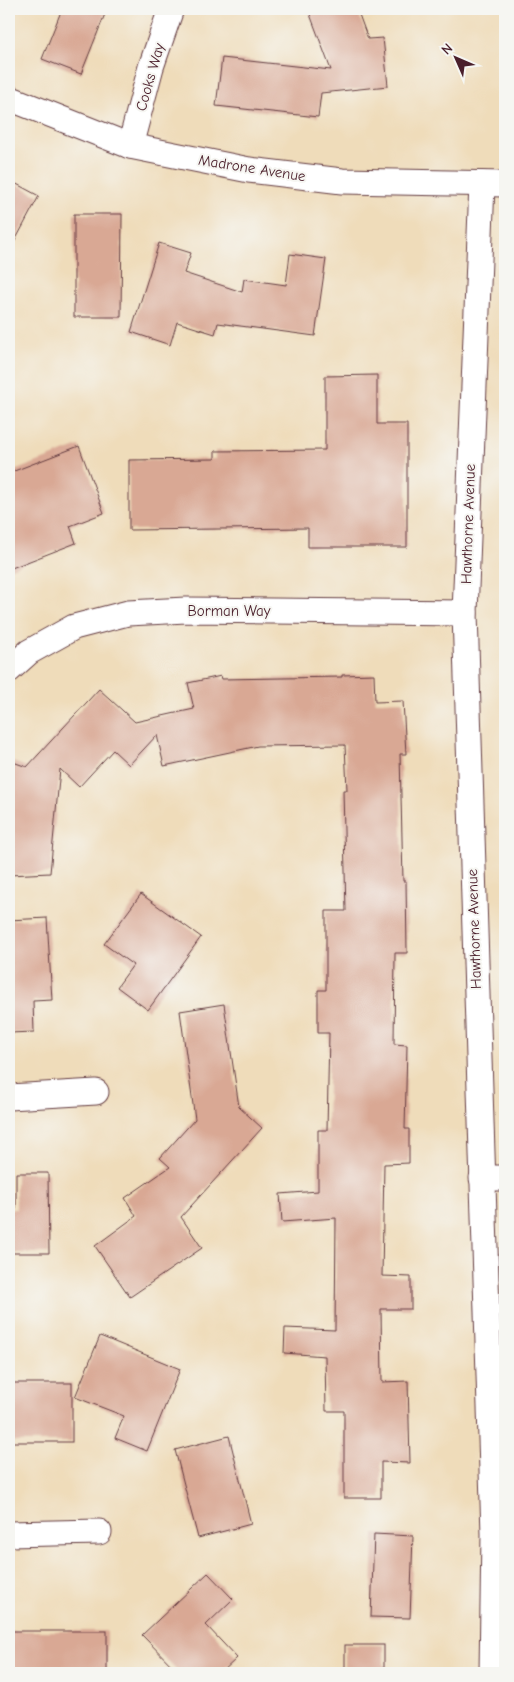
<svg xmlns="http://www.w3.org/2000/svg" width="514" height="1682" viewBox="0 0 514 1682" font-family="'Comic Neue',sans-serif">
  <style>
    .building { fill: #d9a894 }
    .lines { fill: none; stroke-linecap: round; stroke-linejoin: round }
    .minor-casing { stroke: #633b40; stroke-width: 27 }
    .minor { stroke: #fff; stroke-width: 25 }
    .labels { text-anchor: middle; stroke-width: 4; stroke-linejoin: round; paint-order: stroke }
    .street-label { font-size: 15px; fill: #4a1f2b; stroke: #f6f6f2 }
  </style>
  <rect width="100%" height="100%" fill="#f6f6f2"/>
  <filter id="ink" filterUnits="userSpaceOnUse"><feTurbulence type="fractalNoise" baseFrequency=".02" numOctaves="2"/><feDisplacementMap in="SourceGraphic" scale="10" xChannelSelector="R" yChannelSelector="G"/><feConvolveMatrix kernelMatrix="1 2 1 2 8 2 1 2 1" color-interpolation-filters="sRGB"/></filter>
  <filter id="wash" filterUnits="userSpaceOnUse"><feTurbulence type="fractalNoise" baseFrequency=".0096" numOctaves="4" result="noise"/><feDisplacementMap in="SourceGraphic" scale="20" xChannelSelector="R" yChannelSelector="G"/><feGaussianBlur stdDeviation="1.12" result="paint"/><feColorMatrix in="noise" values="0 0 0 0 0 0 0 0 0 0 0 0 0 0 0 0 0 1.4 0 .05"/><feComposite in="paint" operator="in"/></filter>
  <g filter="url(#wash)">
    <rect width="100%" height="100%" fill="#efdcba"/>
    <g id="blocks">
      <!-- building -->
      <g class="building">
        <polygon points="62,9 107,9 81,74 42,59"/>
        <polygon points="308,9 357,9 368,39 383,38 388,86 321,93 318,117 216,106 222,58 331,70"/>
        <polygon points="9,180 39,196 9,252"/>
        <polygon points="74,214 122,214 121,317 74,317"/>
        <polygon points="159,243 191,253 184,273 242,292 244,279 286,285 290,254 326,259 315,336 218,323 215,334 177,322 170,345 131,332"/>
        <polygon points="377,375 377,424 407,424 407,547 308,547 308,528 129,530 129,460 215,459 215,451 325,450 325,376"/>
        <polygon points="79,446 104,513 70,526 76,543 9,569 9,473"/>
        <polygon points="374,674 375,702 403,701 406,754 400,754 403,881 406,881 407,953 395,953 394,1044 407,1045 405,1129 409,1129 409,1163 384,1164 382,1276 411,1277 411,1309 381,1309 382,1382 408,1381 410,1463 381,1462 381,1498 344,1498 344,1411 326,1411 325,1356 284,1353 285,1328 335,1330 336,1218 282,1222 280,1194 318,1191 318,1130 327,1130 329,1033 318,1033 318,990 326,990 326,911 346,911 343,790 347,790 345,745 258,746 164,766 157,735 129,765 113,750 79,787 60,769 50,873 9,875 9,776 13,762 27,767 99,689 135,722 194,709 188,683 221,676 222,679 342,677 342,675"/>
        <polygon points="141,894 201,937 148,1010 117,987 133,965 104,944"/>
        <polygon points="47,918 52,1000 33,1001 34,1032 9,1033 9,920"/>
        <polygon points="224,1004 239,1107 262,1128 181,1217 202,1248 130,1297 95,1246 136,1216 125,1198 170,1167 160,1158 195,1119 180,1011"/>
        <polygon points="16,1173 48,1173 49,1253 9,1253 9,1209 16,1209"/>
        <polygon points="100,1336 180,1369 147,1451 115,1438 124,1416 75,1397"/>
        <rect x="9" y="1383" width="63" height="59"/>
        <polygon points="229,1436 251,1524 198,1538 175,1450"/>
        <polygon points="374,1534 413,1536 410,1618 371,1617"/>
        <polygon points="208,1573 233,1599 206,1625 237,1658 221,1673 179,1673 142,1635"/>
        <rect x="9" y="1631" width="98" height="42"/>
        <rect x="345" y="1645" width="39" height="28"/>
      </g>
    </g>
  </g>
  <g filter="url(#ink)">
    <use href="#blocks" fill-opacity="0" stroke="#633b40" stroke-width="1"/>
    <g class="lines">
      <!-- minor casing -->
      <g class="minor-casing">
        <g id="minor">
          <polyline points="9,98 130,146 249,170 342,181 505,184"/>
          <polyline points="130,146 151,67 171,9"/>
          <polyline points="482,184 465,613 494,1534 492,1673"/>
          <polyline points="9,670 29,652 74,627 128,613 186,610 465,613"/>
          <polyline points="9,1097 96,1092"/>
          <polyline points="482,1178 505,1178"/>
          <polyline points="9,1534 99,1532"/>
        </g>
      </g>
      <!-- minor -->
      <use href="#minor" class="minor"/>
    </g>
  </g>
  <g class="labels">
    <!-- street labels -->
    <g class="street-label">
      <text transform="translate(150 77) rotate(-74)" y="5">Cooks Way</text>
      <text transform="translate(252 168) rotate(9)" y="5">Madrone Avenue</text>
      <text transform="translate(468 524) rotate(-88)" y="5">Hawthorne Avenue</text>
      <text x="229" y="616">Borman Way</text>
      <text transform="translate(474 929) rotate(-92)" y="5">Hawthorne Avenue</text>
    </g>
  </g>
  <!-- margin -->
  <rect width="514" height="1682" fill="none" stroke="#f6f6f2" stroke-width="30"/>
  <!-- north arrow -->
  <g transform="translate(456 58) rotate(315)" stroke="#f6f6f2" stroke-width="4" paint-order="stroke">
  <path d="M0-4L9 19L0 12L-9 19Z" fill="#4a1f2b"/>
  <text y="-8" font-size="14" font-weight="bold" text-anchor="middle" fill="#4a1f2b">N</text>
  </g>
</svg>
